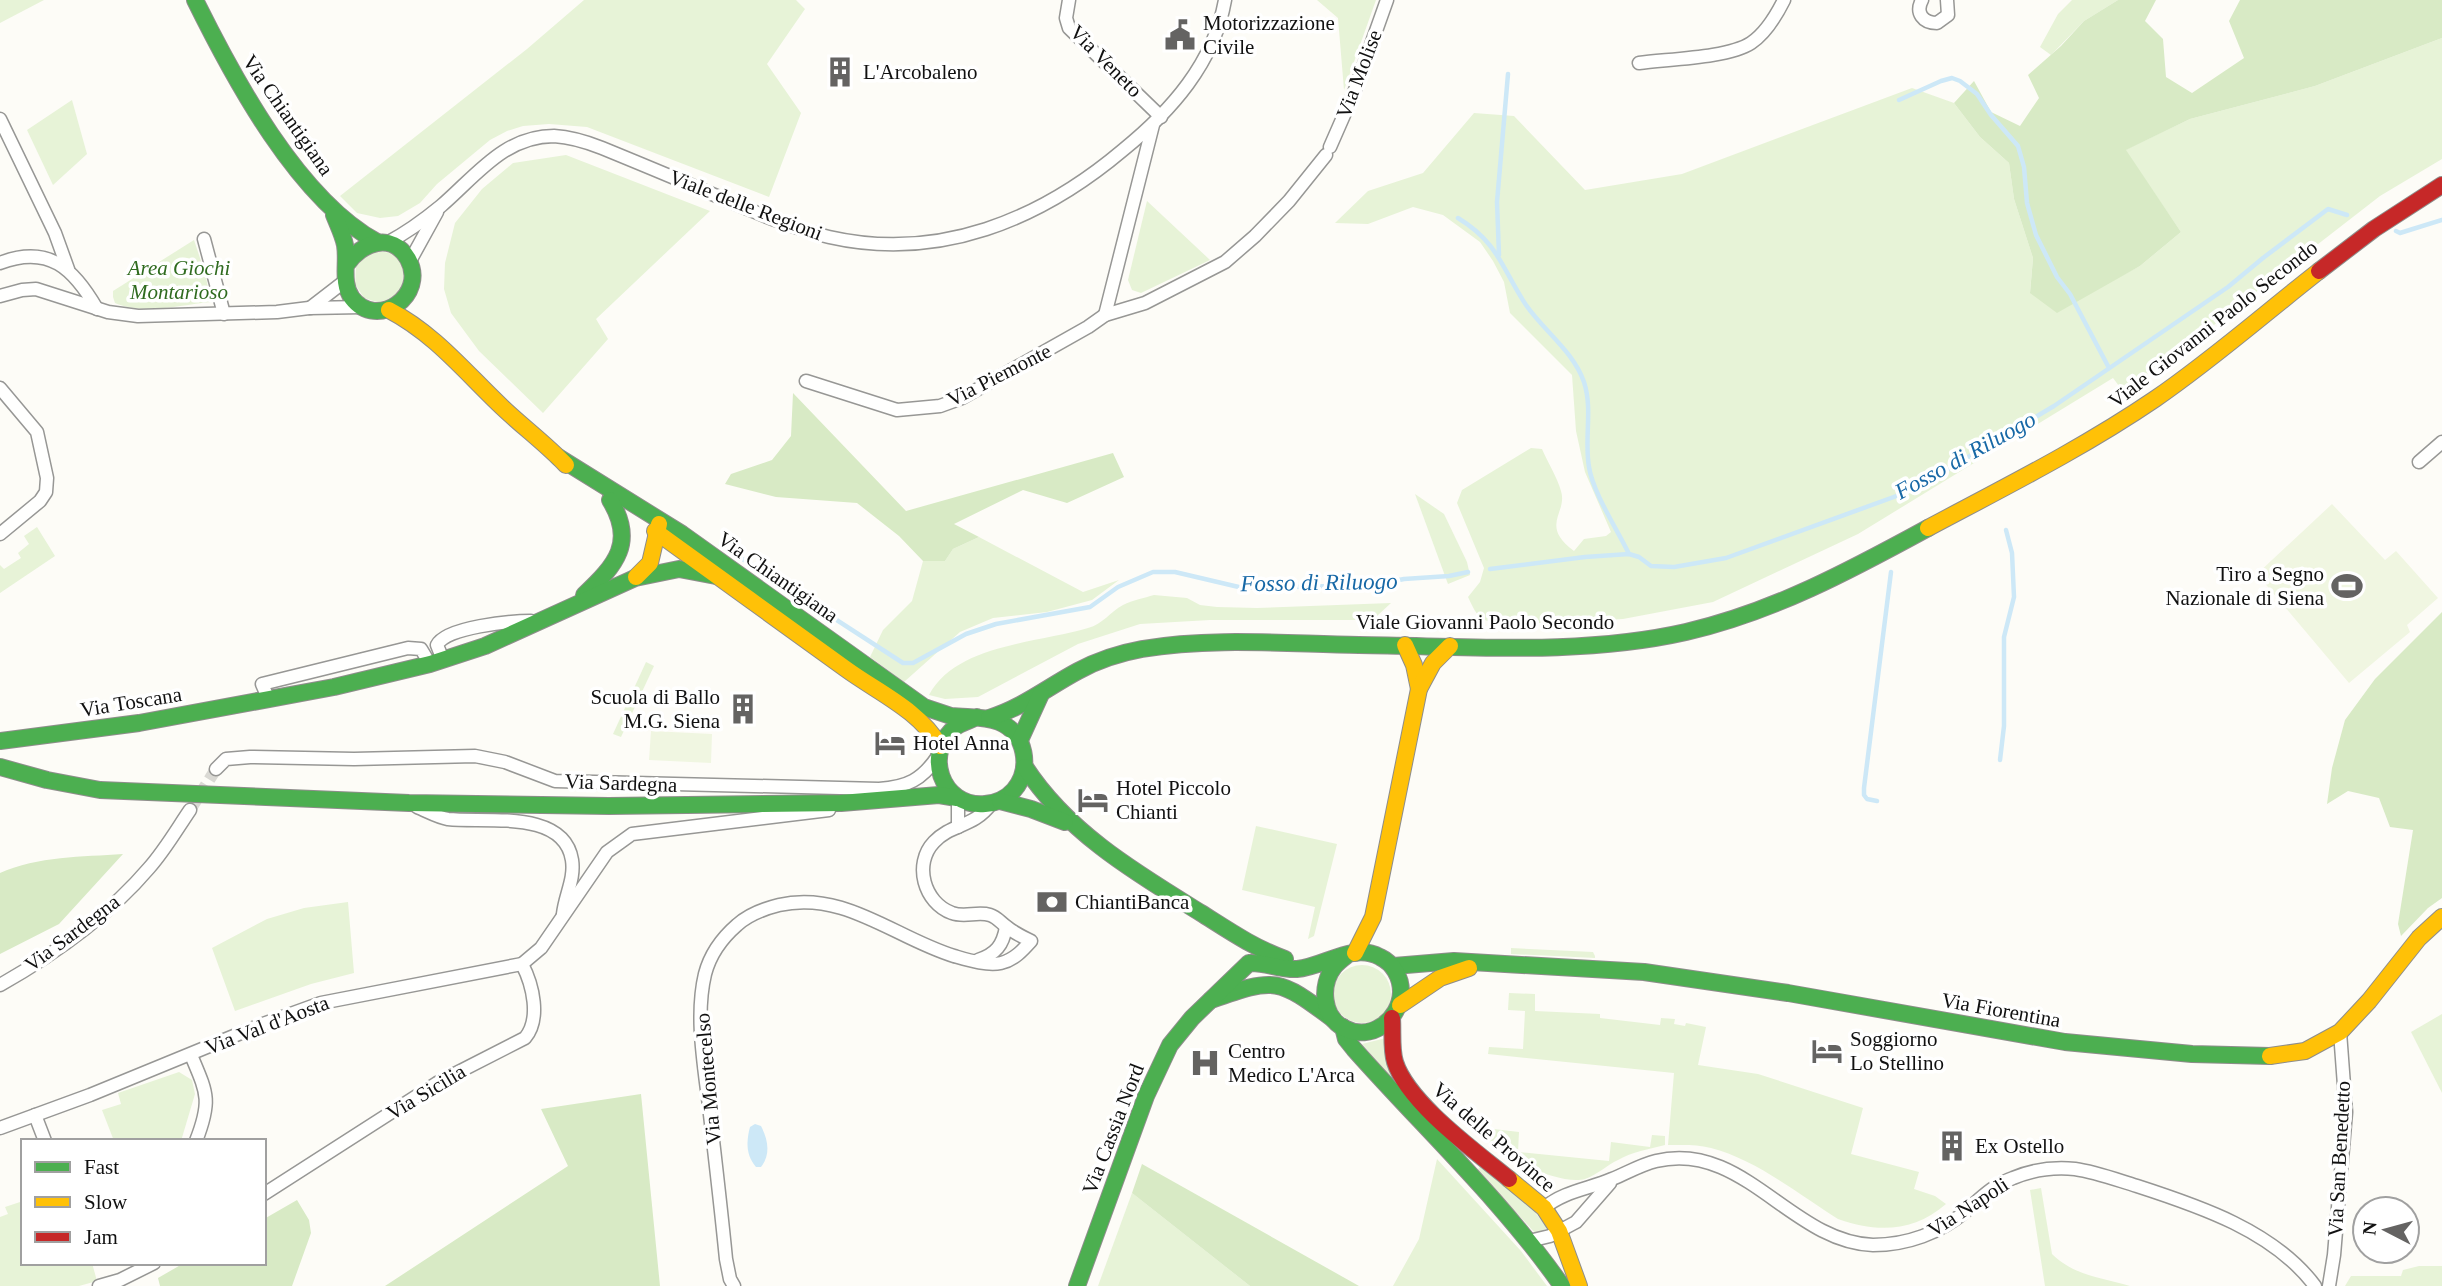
<svg xmlns="http://www.w3.org/2000/svg" width="2442" height="1286" viewBox="0 0 2442 1286" font-family="Georgia,serif">
  <style>
    .green { fill: #e7f3d7 }
    .forest { fill: #d8eac5 }
    .pitch { fill: #f0f6e1 }
    .water { fill: #cde8f7 }
    .lines { fill: none; stroke-linecap: round; stroke-linejoin: round }
    .stream { stroke: #cde8f7; stroke-width: 4.5 }
    .street-tunnel { stroke: #dad9d4; stroke-width: 12; stroke-dasharray: 12 6; stroke-linecap: butt }
    .street-casing { stroke: #979795; stroke-width: 15 }
    .fast-casing { stroke: #8e8d8b; stroke-width: 18 }
    .slow-casing { stroke: #8e8d8b; stroke-width: 18 }
    .jam-casing { stroke: #8e8d8b; stroke-width: 18 }
    .street { stroke: #fffffe; stroke-width: 12 }
    .fast { stroke: #4caf50; stroke-width: 16 }
    .slow { stroke: #ffc107; stroke-width: 16 }
    .jam { stroke: #c62828; stroke-width: 16 }
    .labels { text-anchor: middle; stroke-width: 7; stroke-linejoin: round; paint-order: stroke }
    .poi-label { font-size: 21px; fill: #111; stroke: #fff; text-anchor: start }
    .street-label { font-size: 21px; fill: #111; stroke: #fff }
    .park-label { font-size: 21px; font-style: italic; fill: #2f6b1f; stroke: #fff }
    .water-label { font-size: 23px; font-style: italic; fill: #1768a6; stroke: #fff }
  </style>
  <rect width="100%" height="100%" fill="#fdfcf7"/>
  <!-- green -->
  <g class="green">
    <polygon points="0,0 44,0 0,23"/>
    <polygon points="584,0 796,0 805,9 767,64 801,113 769,197 587,127 549,124 523,126 507,131 490,140 437,184 420,203 398,216 380,218 357,213 340,196 527,49"/>
    <polygon points="1317,0 1376,0 1344,90 1338,18"/>
    <polygon points="2072,0 2118,0 2084,21 2051,55 2040,47 2058,14"/>
    <path d="M2442 38V159L2380 196 2125 394 2113 378 1858 534 1713 602 1623 619 1543 623 1491 622C1477 619 1474 609 1468 597L1480 582 1484 568 1457 503 1462 490 1531 448 1542 449C1548 463 1557 477 1561 491 1568 513 1539 525 1574 551L1584 539 1606 536 1611 532 1585 472 1576 431 1572 375 1510 313 1504 282 1493 261 1480 242 1443 215 1413 207 1368 224 1335 223 1368 191 1423 173 1474 113 1514 116 1585 190 1682 174 1912 88 1954 103 1980 137 2009 163 2014 199 2033 258 2030 292 2106 284 2140 266 2181 232 2125 150 2190 119 2315 86Z"/>
    <polygon points="72,100 87,154 53,185 27,130"/>
    <polygon points="566,155 710,211 596,319 608,339 543,413 479,351 451,313 444,289 445,263 455,223 482,189 513,163"/>
    <polygon points="1147,201 1210,260 1141,293 1132,290 1128,280"/>
    <path d="M194 240 205 273 211 302C181 305 143 315 115 303L113 297V291Z"/>
    <polygon points="375,251 393,253 405,266 402,292 380,303 364,298 355,284 356,267 360,260"/>
    <polygon points="1415,494 1444,514 1467,562 1470,575 1448,584"/>
    <polygon points="37,527 55,556 0,593 0,565 4,569 21,558 18,553 29,544 24,536"/>
    <polygon points="979,537 1083,592 1119,580 1092,600 1047,612 993,618 960,632 904,682 870,657 883,630 912,601 923,561 945,561 953,549"/>
    <path d="M1154 595 1187 598 1200 605 1217 607 1257 608 1391 603 1377 616 1356 620H1210L1140 624 1078 644 978 697 945 699 929 695C956 644 1038 643 1088 628 1103 624 1110 612 1123 605 1133 600 1144 598 1154 595Z"/>
    <polygon points="646,662 654,666 621,737 613,734"/>
    <polygon points="1256,826 1337,844 1314,936 1308,939 1315,907 1242,890"/>
    <polygon points="348,902 354,973 311,984 235,1011 212,948 267,919 304,908"/>
    <polygon points="1511,948 1593,952 1595,956 1595,958 1511,954"/>
    <circle cx="1362" cy="994" r="29"/>
    <path d="M1509 993 1535 994V1011L1600 1014V1018L1660 1025 1661 1018 1675 1019 1674 1024 1685 1026 1686 1023 1706 1027 1698 1065 1758 1074 1863 1108 1851 1154 1919 1172 1914 1189 1935 1196 1946 1204C1914 1232 1877 1233 1838 1219 1800 1195 1755 1159 1711 1148 1696 1144 1682 1145 1668 1145L1674 1073 1488 1054 1489 1047 1523 1049 1525 1011 1508 1010Z"/>
    <polygon points="2442,1014 2442,1093 2411,1032"/>
    <polygon points="1386,1038 1391,1078 1362,1044"/>
    <polygon points="179,1072 192,1080 195,1094 181,1141 114,1141 102,1110 121,1104 118,1093"/>
    <path d="M1485 1128 1519 1132 1518 1152 1609 1161 1611 1142 1650 1147 1652 1135 1665 1136V1145C1649 1149 1632 1152 1618 1160 1607 1165 1597 1175 1585 1179 1561 1186 1495 1157 1484 1135Z"/>
    <polygon points="1437,1159 1521,1251 1547,1286 1393,1286 1419,1239"/>
    <polygon points="1482,1165 1525,1199 1547,1228 1536,1234 1477,1170"/>
    <path d="M2041 1188 2052 1254C2073 1275 2102 1278 2130 1286H2045L2030 1190Z"/>
    <polygon points="1132,1193 1250,1286 1098,1286"/>
    <polygon points="23,1201 23,1263 92,1263 97,1281 79,1286 0,1286 0,1217 8,1214 5,1207"/>
    <polygon points="2419,1266 2442,1266 2442,1286 2345,1286 2351,1276 2401,1276 2403,1270"/>
  </g>
  <!-- forest -->
  <g class="forest">
    <polygon points="2118,0 2156,0 2145,21 2163,39 2166,77 2192,93 2244,58 2229,21 2240,0 2442,0 2442,38 2315,86 2190,119 2126,150 2181,232 2140,266 2057,313 2030,293 2033,258 2014,199 2009,163 1980,137 1954,103 1974,81 1991,112 2020,126 2039,98 2028,75 2061,46 2084,21"/>
    <polygon points="793,393 906,511 1113,453 1124,477 1067,503 1023,490 954,524 979,537 953,549 945,561 923,561 899,536 857,503 776,497 725,484 731,474 772,460 791,436"/>
    <polygon points="2442,612 2442,898 2428,908 2401,936 2398,924 2413,830 2390,827 2379,798 2348,791 2327,804 2332,768 2345,720 2375,679"/>
    <path d="M123 854 59 924 0 954V873C38 856 82 857 123 854Z"/>
    <polygon points="641,1094 660,1286 385,1286 568,1166 541,1109"/>
    <polygon points="1142,1164 1359,1286 1250,1286 1132,1193"/>
    <polygon points="297,1200 309,1220 311,1233 292,1286 160,1286 158,1278 184,1263 264,1263 264,1219"/>
  </g>
  <!-- pitch -->
  <g class="pitch">
    <polygon points="2332,504 2385,560 2396,551 2438,598 2407,625 2410,632 2349,683 2257,574"/>
    <polygon points="651,731 712,734 711,763 649,760"/>
  </g>
  <!-- water -->
  <path class="water" d="M755 1124 761 1126C768 1140 771 1154 761 1167H756C746 1156 746 1142 750 1127Z"/>
  <g class="lines">
    <!-- stream -->
    <g class="stream">
      <polyline points="1899,100 1941,81 1952,78 1960,81 1977,94 1991,115 2018,146 2024,167 2027,203 2036,235 2057,277 2070,294 2109,368"/>
      <path d="M1458 218C1499 243 1502 269 1526 305 1544 331 1573 351 1584 382 1593 410 1584 438 1589 467 1593 493 1617 529 1629 554"/>
      <polyline points="2396,231 2400,233 2442,220"/>
      <polyline points="1499,255 1497,202 1508,74"/>
      <polyline points="721,545 903,663 913,663 966,634 996,624 1090,607 1118,587 1153,572 1175,572 1243,588 1374,585 1404,579 1449,576 1468,572"/>
      <polyline points="1490,569 1585,557 1629,554 1639,557 1651,566 1674,567 1726,558 1913,490 2054,406 2228,287 2263,258 2328,209 2347,215"/>
      <polyline points="2000,760 2004,726 2004,637 2014,597 2012,553 2006,530"/>
      <polyline points="1877,801 1867,799 1864,795 1864,788 1891,572"/>
    </g>
    <!-- street-tunnel -->
    <polyline class="street-tunnel" points="190,810 216,769"/>
    <!-- street casing -->
    <g class="street-casing">
      <g id="street">
        <polyline points="1069,0 1066,18 1069,28 1161,117"/>
        <path d="M1922 0C1915 13 1923 23 1937 23L1948 15 1947 0"/>
        <path d="M1639 63C1668 59 1728 58 1751 43 1766 33 1776 16 1784 0"/>
        <polyline points="0,119 55,233 68,269"/>
        <polyline points="1330,147 1355,90 1387,0"/>
        <polyline points="204,239 224,314"/>
        <path d="M387 243C406 233 424 220 441 206 476 176 504 136 554 136 571 137 587 142 602 148 641 164 680 180 719 197 755 212 791 228 829 237 939 262 1040 220 1123 150 1171 111 1214 63 1225 0"/>
        <polyline points="410,261 437,212"/>
        <path d="M0 263C49 244 74 269 97 309"/>
        <polyline points="0,296 22,290 36,289 108,312 138,316 277,312 309,308 362,307"/>
        <polyline points="310,308 345,281"/>
        <polyline points="1105,315 1153,125"/>
        <polyline points="806,381 897,410 940,406 962,398 1088,327 1105,315 1145,303 1225,262 1255,236 1289,201 1326,155"/>
        <polyline points="0,388 37,432 47,478 46,492 40,501 0,534"/>
        <polyline points="2419,462 2442,442"/>
        <path d="M443 660 437 645C446 627 511 621 531 621"/>
        <polyline points="269,700 262,684 408,648 421,649 430,664"/>
        <path d="M216 769 226 759 250 757 354 759 475 756 505 762 555 781 879 789C907 787 922 780 938 756"/>
        <path d="M417 807C427 811 437 817 448 819 485 823 564 809 572 860 575 879 565 895 563 914"/>
        <polyline points="958,827 958,799"/>
        <path d="M978 960C996 954 1003 945 1006 927"/>
        <path d="M0 985C55 954 108 916 149 868 165 850 177 829 190 810"/>
        <path d="M191 1055C207 1093 212 1100 196 1141"/>
        <polyline points="35,1115 45,1141"/>
        <polyline points="0,1128 90,1095 263,1024 321,1003 522,964 541,948 607,852 632,834 829,810"/>
        <path d="M264 1194 437 1083 525 1038C541 1019 533 985 522 964"/>
        <path d="M1544 1208C1564 1191 1589 1189 1612 1179 1627 1173 1640 1165 1656 1161 1743 1140 1791 1242 1873 1245 1907 1245 1940 1233 1966 1211 1981 1198 1993 1185 2013 1178 2032 1170 2055 1167 2075 1169 2096 1172 2117 1180 2137 1186 2199 1206 2274 1231 2315 1286"/>
        <polyline points="1529,1241 1550,1236 1576,1222 1610,1183"/>
        <polyline points="99,1286 120,1280 154,1263"/>
        <path d="M734 1286 730 1279 726 1259C721 1208 715 1157 709 1106 704 1064 695 1016 705 974 710 955 722 938 737 925 749 914 763 909 779 905 844 890 895 938 954 956 968 960 987 966 1001 963 1014 960 1023 950 1031 941 1023 937 1014 933 1007 927 1001 923 997 917 990 915 977 911 965 918 952 913 924 903 913 864 934 842 952 823 973 828 991 804"/>
        <polyline points="2329,1286 2334,1255 2346,1112 2340,1032"/>
      </g>
    </g>
    <!-- fast casing -->
    <g class="fast-casing">
      <g id="fast">
        <path d="M195 0C234 79 298 199 377 242"/>
        <path d="M334 215C338 225 343 235 345 245 348 263 341 283 352 298 377 331 428 295 408 259 392 231 361 243 347 264"/>
        <path d="M558 457 682 534 924 707 951 716C967 718 984 716 999 722 1026 733 1032 769 1014 790 1006 799 997 803 985 804 941 808 922 751 957 726 963 722 971 720 977 717"/>
        <path d="M584 595C616 565 636 542 610 500"/>
        <path d="M989 718C1022 708 1048 687 1078 671 1098 660 1120 653 1142 649 1213 637 1287 644 1359 645 1467 646 1580 656 1686 632 1773 612 1851 570 1928 528"/>
        <polyline points="1020,740 1041,694"/>
        <polyline points="0,741 139,723 334,687 430,664 485,646 635,578 679,569 716,576"/>
        <polyline points="0,767 47,780 100,790 409,803 609,806 841,803 939,795 957,798"/>
        <path d="M1025 767C1067 832 1136 873 1201 913 1228 930 1254 948 1285 959"/>
        <polyline points="1000,801 1031,809 1065,822"/>
        <polyline points="1394,966 1454,961 1644,972 1788,993 2065,1042 2192,1054 2270,1056"/>
        <path d="M1211 1000C1276 977 1278 978 1333 1019"/>
        <path d="M1343 1027 1346 1039 1354 1049C1424 1128 1501 1199 1562 1286"/>
        <path d="M1077 1286 1146 1096 1170 1045 1192 1018 1249 963C1265 962 1280 970 1297 969 1324 967 1353 942 1380 957 1393 963 1401 977 1401 992 1400 1020 1371 1042 1344 1028 1322 1017 1320 985 1334 967 1337 963 1342 959 1346 956"/>
      </g>
    </g>
    <!-- slow casing -->
    <g class="slow-casing">
      <g id="slow">
        <path d="M389 310C435 334 465 372 502 407 523 427 546 444 566 465"/>
        <path d="M1928 528C2005 487 2083 448 2155 399 2212 360 2264 314 2319 271"/>
        <path d="M655 531C719 577 782 623 846 669 879 693 919 710 940 746"/>
        <polyline points="636,577 650,563 659,524"/>
        <polyline points="1405,645 1414,665 1419,689"/>
        <polyline points="1355,953 1373,917 1419,689 1433,663 1450,646"/>
        <polyline points="1400,1005 1440,978 1469,968"/>
        <polyline points="2270,1056 2305,1051 2340,1032 2369,1001 2419,938 2442,917"/>
        <polyline points="1509,1179 1544,1208 1559,1231 1579,1286"/>
      </g>
    </g>
    <!-- jam casing -->
    <g class="jam-casing">
      <g id="jam">
        <polyline points="2319,271 2374,229 2442,185"/>
        <path d="M1392 1018C1393 1032 1391 1049 1395 1062 1408 1103 1475 1151 1509 1179"/>
      </g>
    </g>
    <!-- street -->
    <use href="#street" class="street"/>
    <!-- fast -->
    <use href="#fast" class="fast"/>
    <!-- slow -->
    <use href="#slow" class="slow"/>
    <!-- jam -->
    <use href="#jam" class="jam"/>
  </g>
  <!-- icons -->
  <defs>
    <g id="civic-bare" transform="scale(2.415)"><path d="M-.6-6.5H3V-4.5H.6V-3L4-1V1h2V6H-6V1h2V-1L-.6-3ZM-1.2 2.5V6h2.4V2.5Z" fill="#646362" stroke="#fff" stroke-width="2.5" paint-order="stroke"/></g>
    <g id="building-bare" transform="scale(2.415)"><path d="M-4-6H4V6H1V3H-1V6H-4ZM-2.5-4.3h1.7v1.8h-1.7ZM.8-4.3h1.7v1.8H.8ZM-2.5-1h1.7V.8h-1.7ZM.8-1h1.7V.8H.8Z" fill="#646362" stroke="#fff" stroke-width="2.5" paint-order="stroke"/></g>
    <g id="stadium-bare" transform="scale(2.415)"><path d="M0-5a6.5 5 0 1 0 0 10a6.5 5 0 1 0 0-10ZM-3.5-1.8h7v3.6h-7Z" fill="#646362" stroke="#fff" stroke-width="2.5" paint-order="stroke"/></g>
    <g id="hotel-bare" transform="scale(2.415)"><path d="M-6-4.5h1.5V1H6V5H4.5V3h-9V5H-6ZM-4 0a1.8 1.8 0 1 1 3.6 0ZM.5 0V-2.5h3Q6-2.5 6 0Z" fill="#646362" stroke="#fff" stroke-width="2.5" paint-order="stroke"/></g>
    <g id="bank-bare" transform="scale(2.415)"><path d="M-6-4H6V4H-6ZM0-2.3a2.3 2.3 0 1 0 0 4.6a2.3 2.3 0 1 0 0-4.6Z" fill="#646362" stroke="#fff" stroke-width="2.5" paint-order="stroke"/></g>
    <g id="hospital-bare" transform="scale(2.415)"><path d="M-5-5h3v3.5h4V-5h3V5h-3V1.5h-4V5h-3Z" fill="#646362" stroke="#fff" stroke-width="2.5" paint-order="stroke"/></g>
  </defs>
  <g fill-rule="evenodd">
    <use href="#civic-bare" x="1180" y="35"/>
    <use href="#building-bare" x="840" y="72"/>
    <use href="#stadium-bare" x="2347" y="586"/>
    <use href="#building-bare" x="743" y="709"/>
    <use href="#hotel-bare" x="890" y="743"/>
    <use href="#hotel-bare" x="1093" y="800"/>
    <use href="#bank-bare" x="1052" y="902"/>
    <use href="#hotel-bare" x="1827" y="1051"/>
    <use href="#hospital-bare" x="1205" y="1063"/>
    <use href="#building-bare" x="1952" y="1146"/>
  </g>
  <g class="labels">
    <!-- poi labels -->
    <g class="poi-label">
      <text x="1203" y="30">Motorizzazione<tspan x="1203" dy="24">Civile</tspan></text>
      <text x="863" y="79">L'Arcobaleno</text>
      <text x="2324" y="581" text-anchor="end">Tiro a Segno<tspan x="2324" dy="24">Nazionale di Siena</tspan></text>
      <text x="720" y="704" text-anchor="end">Scuola di Ballo<tspan x="720" dy="24">M.G. Siena</tspan></text>
      <text x="913" y="750">Hotel Anna</text>
      <text x="1116" y="795">Hotel Piccolo<tspan x="1116" dy="24">Chianti</tspan></text>
      <text x="1075" y="909">ChiantiBanca</text>
      <text x="1850" y="1046">Soggiorno<tspan x="1850" dy="24">Lo Stellino</tspan></text>
      <text x="1228" y="1058">Centro<tspan x="1228" dy="24">Medico L'Arca</tspan></text>
      <text x="1975" y="1153">Ex Ostello</text>
    </g>
    <!-- street labels -->
    <g class="street-label">
      <text transform="translate(1106 61) rotate(45)" y="7">Via Veneto</text>
      <text transform="translate(1359 74) rotate(-69)" y="7">Via Molise</text>
      <text transform="translate(288 115) rotate(55)" y="7">Via Chiantigiana</text>
      <text transform="translate(746 205) rotate(21)" y="7">Viale delle Regioni</text>
      <text transform="translate(2213 324) rotate(-38)" y="7">Viale Giovanni Paolo Secondo</text>
      <text transform="translate(999 375) rotate(-27)" y="7">Via Piemonte</text>
      <text transform="translate(778 577) rotate(35)" y="7">Via Chiantigiana</text>
      <text x="1485" y="629">Viale Giovanni Paolo Secondo</text>
      <text transform="translate(131 702) rotate(-9)" y="7">Via Toscana</text>
      <text transform="translate(621 783) rotate(2)" y="7">Via Sardegna</text>
      <text transform="translate(72 933) rotate(-37)" y="7">Via Sardegna</text>
      <text transform="translate(2001 1010) rotate(10)" y="7">Via Fiorentina</text>
      <text transform="translate(267 1025) rotate(-21)" y="7">Via Val d'Aosta</text>
      <text transform="translate(708 1079) rotate(-95)" y="7">Via Montecelso</text>
      <text transform="translate(426 1092) rotate(-31)" y="7">Via Sicilia</text>
      <text transform="translate(1113 1129) rotate(-69)" y="7">Via Cassia Nord</text>
      <text transform="translate(1494 1137) rotate(41)" y="7">Via delle Province</text>
      <text transform="translate(2339 1159) rotate(-87)" y="7">Via San Benedetto</text>
      <text transform="translate(1968 1207) rotate(-33)" y="7">Via Napoli</text>
    </g>
    <!-- park labels -->
    <g class="park-label">
      <text x="179" y="275">Area Giochi<tspan x="179" dy="24">Montarioso</tspan></text>
    </g>
    <!-- water labels -->
    <g class="water-label">
      <text transform="translate(1965 455) rotate(-29)" y="8">Fosso di Riluogo</text>
      <text transform="translate(1319 582) rotate(-1)" y="8">Fosso di Riluogo</text>
    </g>
  </g>
  <!-- legend -->
  <rect x="21" y="1139" width="245" height="126" fill="#ffffff" stroke="#a0a0a0" stroke-width="2"/>
  <rect x="35" y="1162" width="35" height="10" fill="#4caf50" stroke="#a0a0a0" stroke-width="2"/>
  <text x="84" y="1174" font-size="21" fill="#111111">Fast</text>
  <rect x="35" y="1197" width="35" height="10" fill="#ffc107" stroke="#a0a0a0" stroke-width="2"/>
  <text x="84" y="1209" font-size="21" fill="#111111">Slow</text>
  <rect x="35" y="1232" width="35" height="10" fill="#c62828" stroke="#a0a0a0" stroke-width="2"/>
  <text x="84" y="1244" font-size="21" fill="#111111">Jam</text>
  <!-- north arrow -->
  <g transform="translate(2386 1230) rotate(276)"><circle r="33" fill="#ffffff" stroke="#a0a0a0" stroke-width="2"/>
  <path d="M0-5L12 26L0 18L-12 26Z" fill="#646362"/>
  <text y="-10" font-size="19" font-weight="bold" text-anchor="middle" fill="#111111">N</text>
  </g>
</svg>
